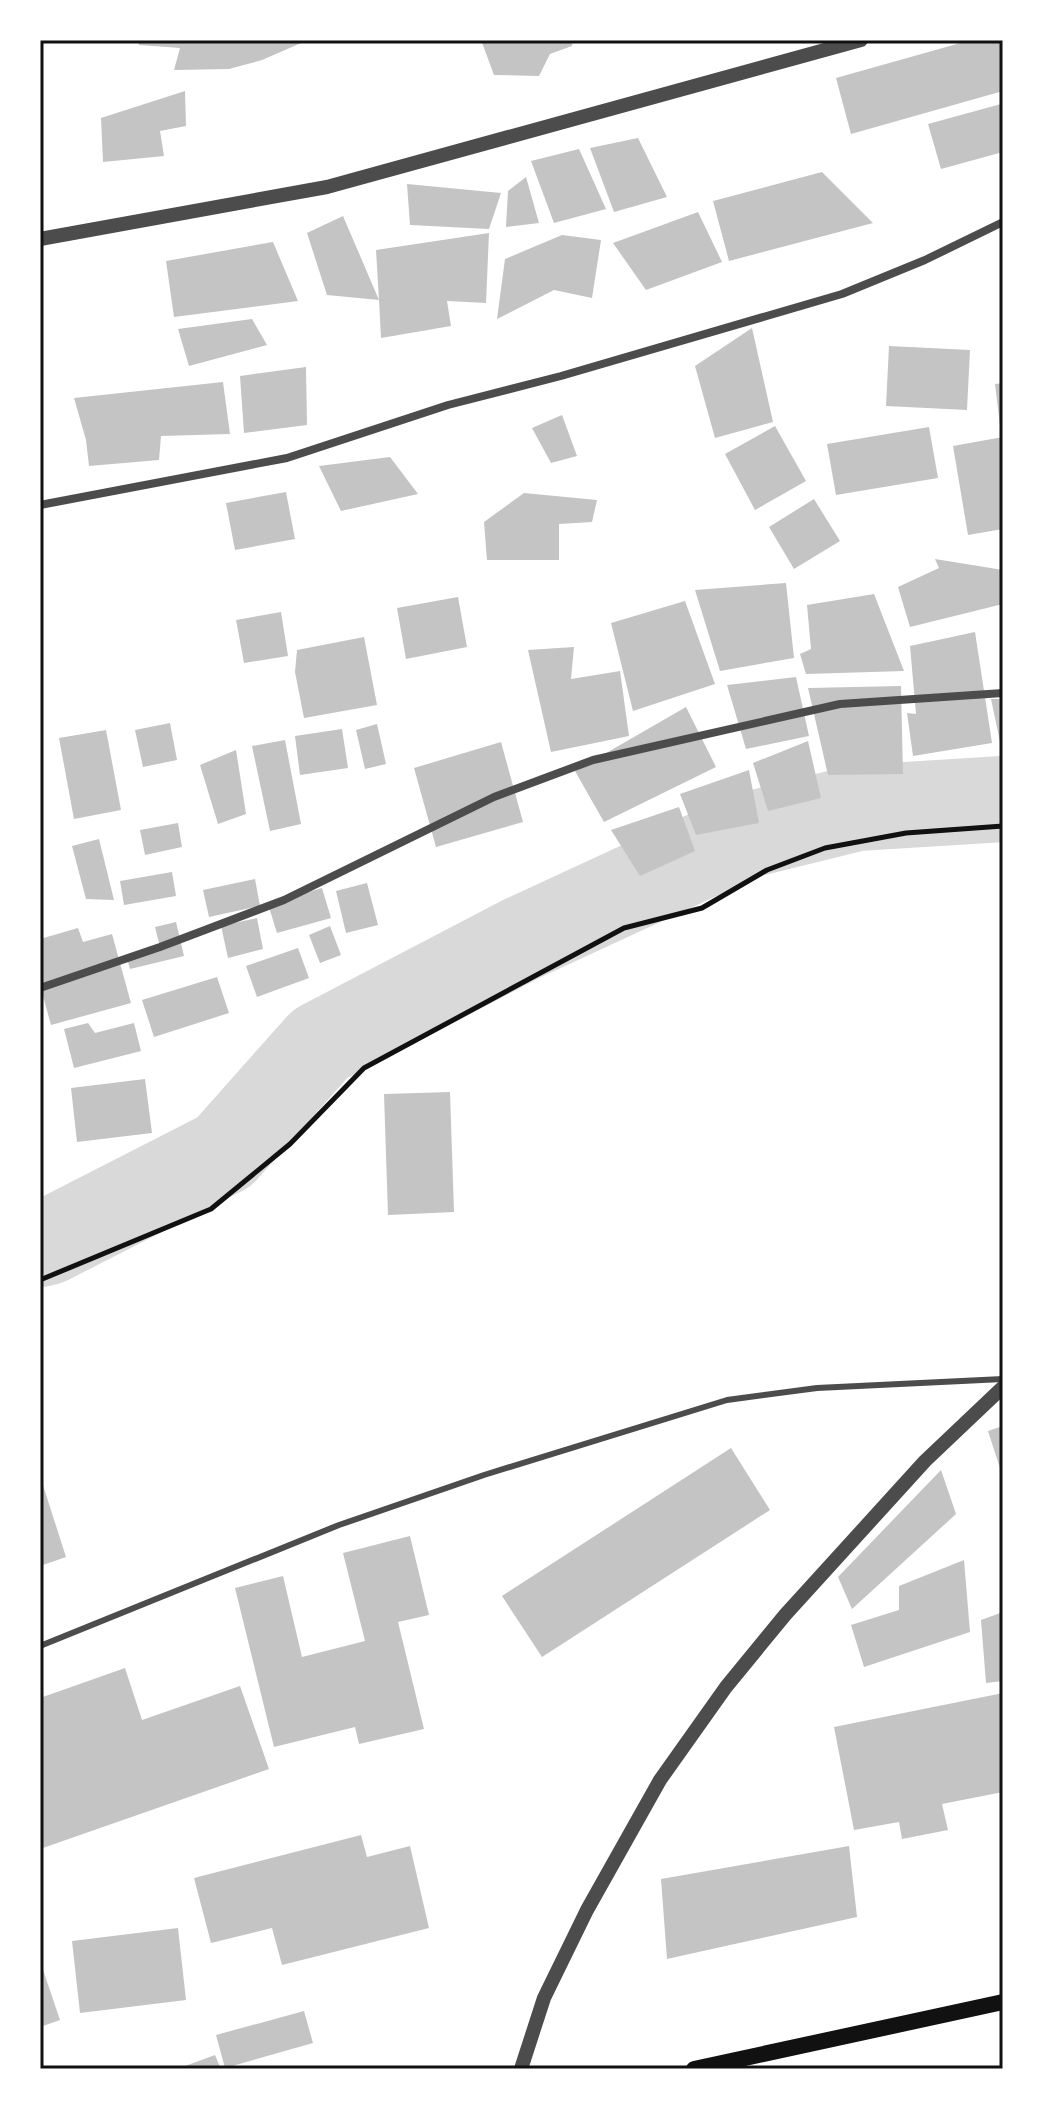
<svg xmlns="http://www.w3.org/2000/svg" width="1043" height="2109" viewBox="0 0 1043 2109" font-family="'Nunito Sans',sans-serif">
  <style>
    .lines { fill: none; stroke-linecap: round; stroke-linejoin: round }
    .river { stroke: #d9d9d9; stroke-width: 86 }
    .building { fill: #c4c4c4 }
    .path { stroke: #111; stroke-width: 5 }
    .service { stroke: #4c4c4c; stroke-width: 6 }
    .minor { stroke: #4c4c4c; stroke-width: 8 }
    .tertiary { stroke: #4c4c4c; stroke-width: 14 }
    .secondary { stroke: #111; stroke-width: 16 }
    .neatline { fill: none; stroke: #111; stroke-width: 3 }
  </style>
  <rect width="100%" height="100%" fill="#fff"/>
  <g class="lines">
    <!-- river -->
    <polyline class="river" points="40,1244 48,1242 224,1152 320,1044 521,939 744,836 857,808 1003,799"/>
  </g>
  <!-- building -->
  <g class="building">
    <polygon points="137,40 308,40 262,60 229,69 174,70 180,48 139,45"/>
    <polygon points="481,40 573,40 572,46 550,54 539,76 494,75"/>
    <polygon points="971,40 1003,40 1003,91 851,134 836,78"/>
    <polygon points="185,91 186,126 160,131 164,156 103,162 101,118"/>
    <polygon points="1001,104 1003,152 941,169 928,124"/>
    <polygon points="638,138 667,197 614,212 590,148"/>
    <polygon points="579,149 606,209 554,223 531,161"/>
    <polygon points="822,172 873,223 729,261 713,201"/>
    <polygon points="526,177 539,223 506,227 508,191"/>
    <polygon points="407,184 501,193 489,229 410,225"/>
    <polygon points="698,212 722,262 646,290 613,243"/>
    <polygon points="343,216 379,300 376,250 489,233 486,303 447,301 451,326 381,338 379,300 327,295 307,233"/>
    <polygon points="562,235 601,240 592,298 554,290 497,319 505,259"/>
    <polygon points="273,242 298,301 174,317 166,261"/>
    <polygon points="252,319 267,345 189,366 178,329"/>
    <polygon points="752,328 773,422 715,438 695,366"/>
    <polygon points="889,346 970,350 967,410 886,406"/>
    <polygon points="306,367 307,425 244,433 240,376"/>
    <polygon points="223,382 230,434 161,436 159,460 89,466 86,440 74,398"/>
    <polygon points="1003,383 1003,425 1000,425 995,384"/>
    <polygon points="562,415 577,456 551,463 532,428"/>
    <polygon points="775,426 806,481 755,510 725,454"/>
    <polygon points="929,427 938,478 836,495 827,444"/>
    <polygon points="1003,437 1003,529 968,535 953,446"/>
    <polygon points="390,457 418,494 341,511 319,466"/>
    <polygon points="286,492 295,539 235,550 226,503"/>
    <polygon points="524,493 597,500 592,522 559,524 559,560 487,560 484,522"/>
    <polygon points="814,499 840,541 794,569 769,527"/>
    <polygon points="935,559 1003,570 1003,604 910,627 898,587 939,568"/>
    <polygon points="786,583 794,658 720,671 695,590"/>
    <polygon points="874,594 904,671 806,674 800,654 811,649 807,605"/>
    <polygon points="458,597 467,647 406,659 397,608"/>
    <polygon points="685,601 715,684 633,711 611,623"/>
    <polygon points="281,612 288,656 244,663 236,620"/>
    <polygon points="975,632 992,743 913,756 907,713 916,714 910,646"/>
    <polygon points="364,637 377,705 304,718 295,672 297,650"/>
    <polygon points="574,647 571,679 620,671 629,736 551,752 528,650"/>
    <polygon points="796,677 809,736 746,749 727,685"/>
    <polygon points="901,686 903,774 828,775 808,688"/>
    <polygon points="991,699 1003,699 1003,751 1002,751"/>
    <polygon points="686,707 716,767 604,822 575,771"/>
    <polygon points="170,723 177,760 143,767 135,730"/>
    <polygon points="377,724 386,764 365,769 356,730"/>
    <polygon points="342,729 348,768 300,775 295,736"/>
    <polygon points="106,730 121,810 74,819 59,738"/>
    <polygon points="285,740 301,824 270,831 252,746"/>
    <polygon points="808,741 821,798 768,811 753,763"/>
    <polygon points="501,742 523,822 436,847 414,768"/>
    <polygon points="236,750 246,814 218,824 200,765"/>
    <polygon points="749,770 759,823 696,835 680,794"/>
    <polygon points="679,807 695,851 640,876 611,830"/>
    <polygon points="178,823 182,847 145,855 140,830"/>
    <polygon points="99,839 114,900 86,899 72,846"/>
    <polygon points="172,872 176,896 124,905 120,881"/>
    <polygon points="255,879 260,906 209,917 203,890"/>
    <polygon points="367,883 378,925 346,933 336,891"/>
    <polygon points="322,888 331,918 277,933 268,904"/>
    <polygon points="257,918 263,949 228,958 221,926"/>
    <polygon points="176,922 184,956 130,969 126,955 160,947 155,927"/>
    <polygon points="330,926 341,955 320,963 309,935"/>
    <polygon points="78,928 83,942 112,934 131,1003 51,1025 40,985 40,939"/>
    <polygon points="298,948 309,978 257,997 246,966"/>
    <polygon points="217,977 229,1013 154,1037 142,1000"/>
    <polygon points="88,1023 95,1033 134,1023 141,1051 74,1068 64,1029"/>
    <polygon points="145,1079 152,1133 77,1142 71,1088"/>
    <polygon points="450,1092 454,1212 388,1215 384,1094"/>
    <polygon points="1003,1426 1003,1467 1000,1468 988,1431"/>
    <polygon points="731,1448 770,1510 542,1657 502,1596"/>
    <polygon points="941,1470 956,1514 852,1609 838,1577"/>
    <polygon points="41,1479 66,1557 40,1566 40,1480"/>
    <polygon points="410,1536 429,1615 398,1622 424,1729 359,1744 355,1727 274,1747 235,1588 283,1576 302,1657 365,1641 343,1553"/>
    <polygon points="964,1560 970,1632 864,1667 851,1625 899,1610 899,1586"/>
    <polygon points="1003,1612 1003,1681 986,1683 981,1620"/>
    <polygon points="125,1668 142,1720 240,1686 269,1769 40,1849 40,1698"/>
    <polygon points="1003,1693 1003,1792 942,1804 948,1830 902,1839 899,1822 854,1830 834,1727"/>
    <polygon points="361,1835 367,1857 410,1846 429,1928 282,1965 272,1928 211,1943 194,1878"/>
    <polygon points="849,1846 857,1917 667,1959 661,1879"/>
    <polygon points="178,1928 186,2000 80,2013 72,1941"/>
    <polygon points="40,1961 60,2020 40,2027"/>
    <polygon points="304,2011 313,2043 225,2068 216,2035"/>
    <polygon points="215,2055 221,2069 177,2069"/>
  </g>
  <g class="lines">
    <!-- path -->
    <polyline class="path" points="40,1280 211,1209 290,1144 364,1068 624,928 702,908 767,870 825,848 906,833 1003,826"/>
    <!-- service -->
    <polyline class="service" points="40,1646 339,1525 484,1475 727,1400 817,1388 1003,1379"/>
    <!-- minor -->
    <g class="minor">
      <polyline points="40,505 287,458 448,405 561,376 842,294 925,260 1003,222"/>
      <polyline points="40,988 160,947 284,900 494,797 593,760 840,704 1003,693"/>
    </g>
    <!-- tertiary -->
    <g class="tertiary">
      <polyline points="40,239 327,187 861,40"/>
      <polyline points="521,2069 544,1998 587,1910 660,1780 726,1687 785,1615 925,1461 1003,1387"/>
    </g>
    <!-- secondary -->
    <polyline class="secondary" points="694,2069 1003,2002"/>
  </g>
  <!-- border -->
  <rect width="1043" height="2109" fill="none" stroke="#ffffff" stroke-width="84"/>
  <rect x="42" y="42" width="959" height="2025" class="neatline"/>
</svg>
